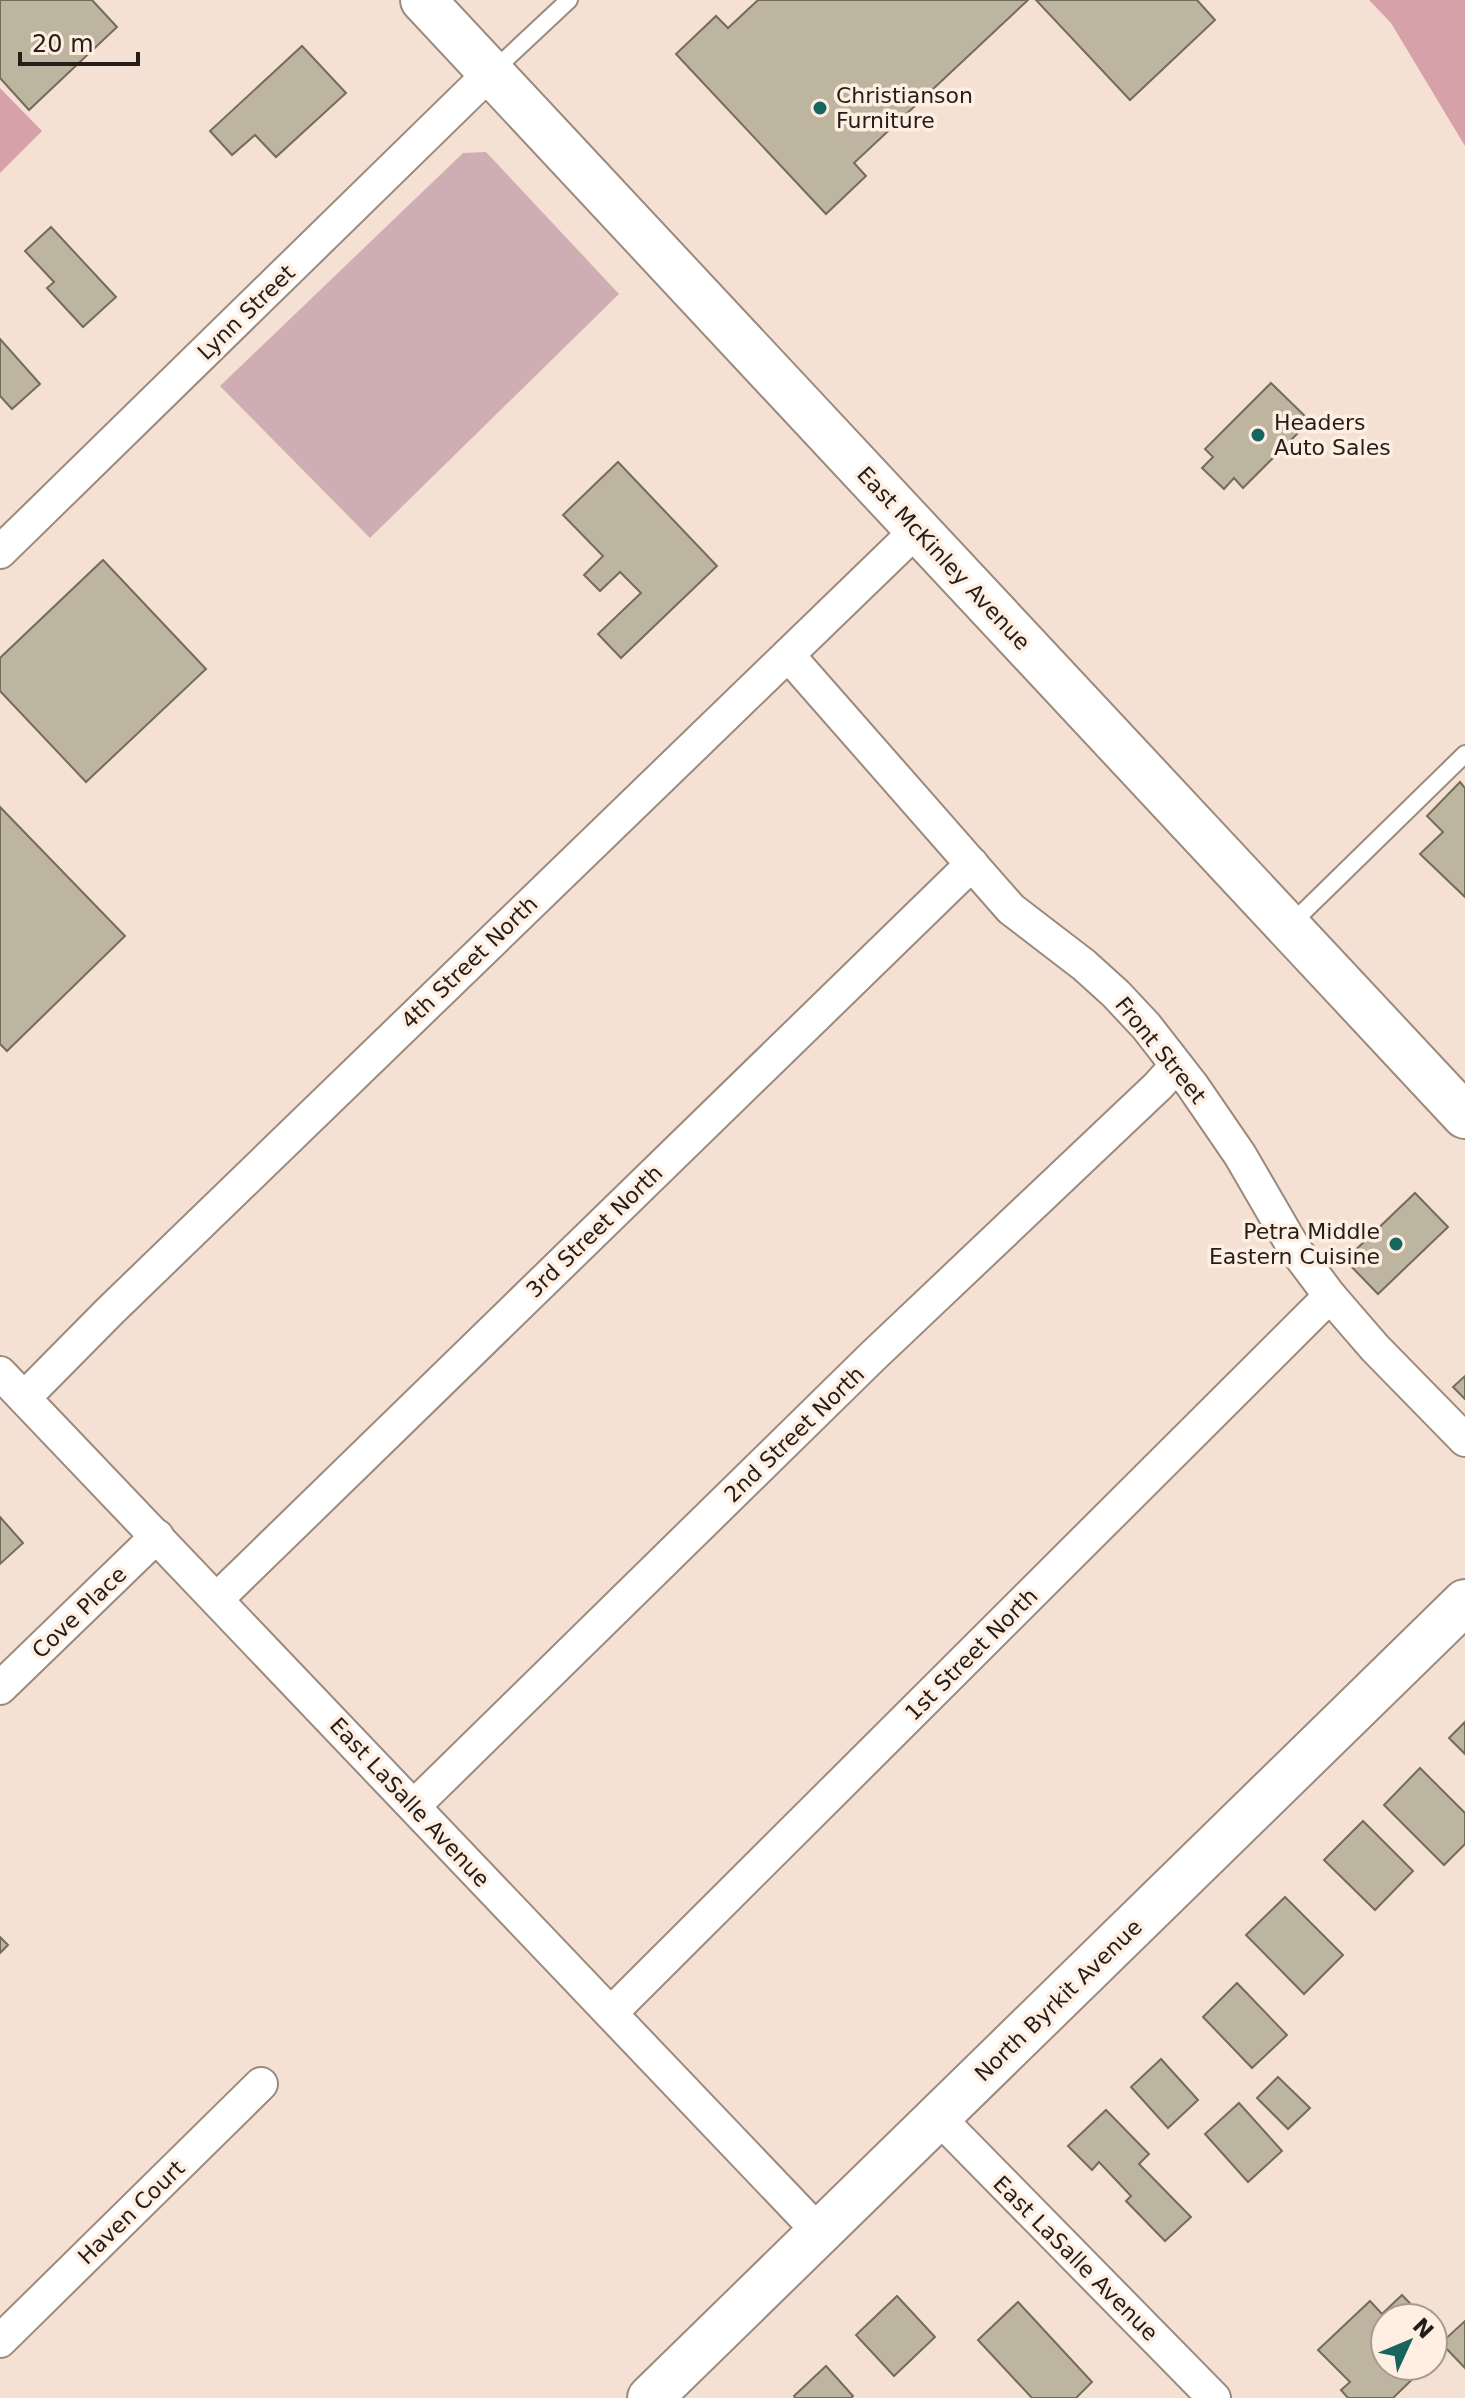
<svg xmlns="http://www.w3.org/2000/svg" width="1465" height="2398" viewBox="0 0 1465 2398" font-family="'DejaVu Sans',sans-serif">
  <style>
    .green { fill: #cfaeb3 }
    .forest { fill: #d6a1a9 }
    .building { fill: #beb5a1; stroke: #746c5a; stroke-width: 2 }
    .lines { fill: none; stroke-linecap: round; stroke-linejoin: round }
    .lane-casing { stroke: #9b8a7c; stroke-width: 20 }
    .street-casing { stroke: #9b8a7c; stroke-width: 36 }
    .secondary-casing { stroke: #9b8a7c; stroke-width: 48 }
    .primary-casing { stroke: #9b8a7c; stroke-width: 48 }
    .lane { stroke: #fff; stroke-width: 16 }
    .street { stroke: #fff; stroke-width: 32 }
    .secondary { stroke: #fff; stroke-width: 44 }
    .primary { stroke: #fff; stroke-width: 44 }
    .poi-dot { fill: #18655f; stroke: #ffefe3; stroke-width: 3 }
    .labels { text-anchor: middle; stroke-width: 7; stroke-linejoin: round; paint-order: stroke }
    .poi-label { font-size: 22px; fill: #241d18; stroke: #ffefe3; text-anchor: start }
    .street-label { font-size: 22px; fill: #241d18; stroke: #ffefe3 }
  </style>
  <rect width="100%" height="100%" fill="#f5e1d3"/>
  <!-- green -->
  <polygon class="green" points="486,152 619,294 370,538 220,386 463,153"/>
  <!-- forest -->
  <g class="forest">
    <polygon points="1369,0 1465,0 1465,146 1391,23"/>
    <polygon points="0,88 42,131 0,173"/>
  </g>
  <!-- building -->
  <g class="building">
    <polygon points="0,0 92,0 117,27 29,110 0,78"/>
    <polygon points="758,0 1028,0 854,163 866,176 826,214 676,54 716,16 728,28"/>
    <polygon points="1036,0 1197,0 1215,20 1130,100"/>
    <polygon points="302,46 346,93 276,157 255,135 232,155 210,131"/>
    <polygon points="51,227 116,297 83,327 47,288 54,282 25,251"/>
    <polygon points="0,339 40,384 12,409 0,396"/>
    <polygon points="1271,383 1310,421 1243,488 1234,478 1224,489 1202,468 1213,457 1205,449"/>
    <polygon points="618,462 717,566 621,658 598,634 641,593 620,572 600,591 584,575 603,556 563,515"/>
    <polygon points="103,560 206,669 86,782 0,691 0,658"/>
    <polygon points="1460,782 1465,788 1465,897 1420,854 1443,832 1427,816"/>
    <polygon points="0,807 125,936 7,1051 0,1044"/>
    <polygon points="1415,1193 1448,1227 1378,1294 1345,1260"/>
    <polygon points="1465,1376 1465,1399 1453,1387"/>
    <polygon points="0,1517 23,1543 0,1564"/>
    <polygon points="1465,1722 1465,1754 1449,1738"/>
    <polygon points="1420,1768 1465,1813 1465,1844 1444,1865 1384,1805"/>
    <polygon points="1363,1821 1413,1871 1375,1910 1324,1860"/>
    <polygon points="1285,1897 1343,1955 1304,1994 1246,1935"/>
    <polygon points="0,1937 8,1945 0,1953"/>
    <polygon points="1237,1983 1287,2035 1252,2068 1203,2017"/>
    <polygon points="1161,2059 1198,2100 1168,2128 1131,2087"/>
    <polygon points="1278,2077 1310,2108 1288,2129 1257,2098"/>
    <polygon points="1239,2103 1282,2151 1248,2182 1205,2134"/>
    <polygon points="1106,2110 1149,2154 1139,2164 1191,2217 1165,2241 1126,2201 1131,2196 1099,2162 1092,2170 1068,2146"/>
    <polygon points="1402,2295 1424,2318 1385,2318 1385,2366 1426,2366 1393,2398 1348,2398 1341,2390 1350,2382 1318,2350 1370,2301 1382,2314"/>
    <polygon points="897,2296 935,2337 894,2376 856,2335"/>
    <polygon points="1018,2302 1092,2382 1076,2398 1032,2398 978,2340"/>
    <polygon points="1465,2321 1465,2368 1441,2343"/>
    <polygon points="826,2366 853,2396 851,2398 795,2398 794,2396"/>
  </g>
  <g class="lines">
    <!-- lane casing -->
    <g class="lane-casing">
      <g id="lane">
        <polyline points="493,71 569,0"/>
        <polyline points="1290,925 1465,754"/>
      </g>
    </g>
    <!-- street casing -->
    <g class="street-casing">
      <g id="street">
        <polyline points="0,552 491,72"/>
        <polyline points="788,655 1011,909 1084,965 1116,994 1146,1026 1192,1085 1240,1155 1294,1248 1330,1296 1375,1348 1465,1440"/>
        <polyline points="0,1373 820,2233"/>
        <polyline points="24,1398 110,1311 918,529"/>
        <polyline points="217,1599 972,864"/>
        <polyline points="0,1688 157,1536"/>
        <polyline points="414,1806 872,1357 1158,1086 1176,1066"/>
        <polyline points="611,2013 1330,1296"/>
        <polyline points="938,2117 1214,2398"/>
        <polyline points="0,2341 261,2084"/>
      </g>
    </g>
    <!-- secondary casing -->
    <g class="secondary-casing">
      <polyline id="secondary" points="650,2398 1465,1602"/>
    </g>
    <!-- primary casing -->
    <g class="primary-casing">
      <polyline id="primary" points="423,0 1465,1116"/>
    </g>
    <!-- lane -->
    <use href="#lane" class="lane"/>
    <!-- street -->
    <use href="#street" class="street"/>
    <!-- secondary -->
    <use href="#secondary" class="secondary"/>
    <!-- primary -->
    <use href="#primary" class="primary"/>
  </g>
  <!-- markers -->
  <g class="poi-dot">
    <circle cx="820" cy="108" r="8"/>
    <circle cx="1258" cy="435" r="8"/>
    <circle cx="1396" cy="1244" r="8"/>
  </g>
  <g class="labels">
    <!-- poi labels -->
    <g class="poi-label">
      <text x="836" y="103">Christianson<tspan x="836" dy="25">Furniture</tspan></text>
      <text x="1274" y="430">Headers<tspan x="1274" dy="25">Auto Sales</tspan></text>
      <text x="1380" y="1239" text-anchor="end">Petra Middle<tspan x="1380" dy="25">Eastern Cuisine</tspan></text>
    </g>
    <!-- street labels -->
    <g class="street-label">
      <text transform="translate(246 312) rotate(-44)" y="8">Lynn Street</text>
      <text transform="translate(944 558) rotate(47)" y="8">East McKinley Avenue</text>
      <text transform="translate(469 962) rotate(-44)" y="8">4th Street North</text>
      <text transform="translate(1161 1050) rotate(51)" y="8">Front Street</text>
      <text transform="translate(594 1231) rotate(-44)" y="8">3rd Street North</text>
      <text transform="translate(794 1434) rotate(-44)" y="8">2nd Street North</text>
      <text transform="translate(79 1612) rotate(-44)" y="8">Cove Place</text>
      <text transform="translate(971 1654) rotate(-45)" y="8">1st Street North</text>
      <text transform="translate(410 1802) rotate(47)" y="8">East LaSalle Avenue</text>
      <text transform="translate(1058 2000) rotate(-44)" y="8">North Byrkit Avenue</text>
      <text transform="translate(131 2212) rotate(-44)" y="8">Haven Court</text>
      <text transform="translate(1076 2258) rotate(45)" y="8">East LaSalle Avenue</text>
    </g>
  </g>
  <!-- north arrow -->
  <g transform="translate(1409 2342) rotate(46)"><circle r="38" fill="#ffefe3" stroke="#a79b92" stroke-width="2"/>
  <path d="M0-6L14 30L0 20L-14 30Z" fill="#18655f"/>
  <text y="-12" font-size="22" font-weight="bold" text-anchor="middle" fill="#241d18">N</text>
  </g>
  <!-- scale -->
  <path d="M20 52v12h118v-12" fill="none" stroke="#241d18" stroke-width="4"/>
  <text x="32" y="52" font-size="24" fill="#241d18" stroke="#ffefe3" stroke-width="6" paint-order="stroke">20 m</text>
</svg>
